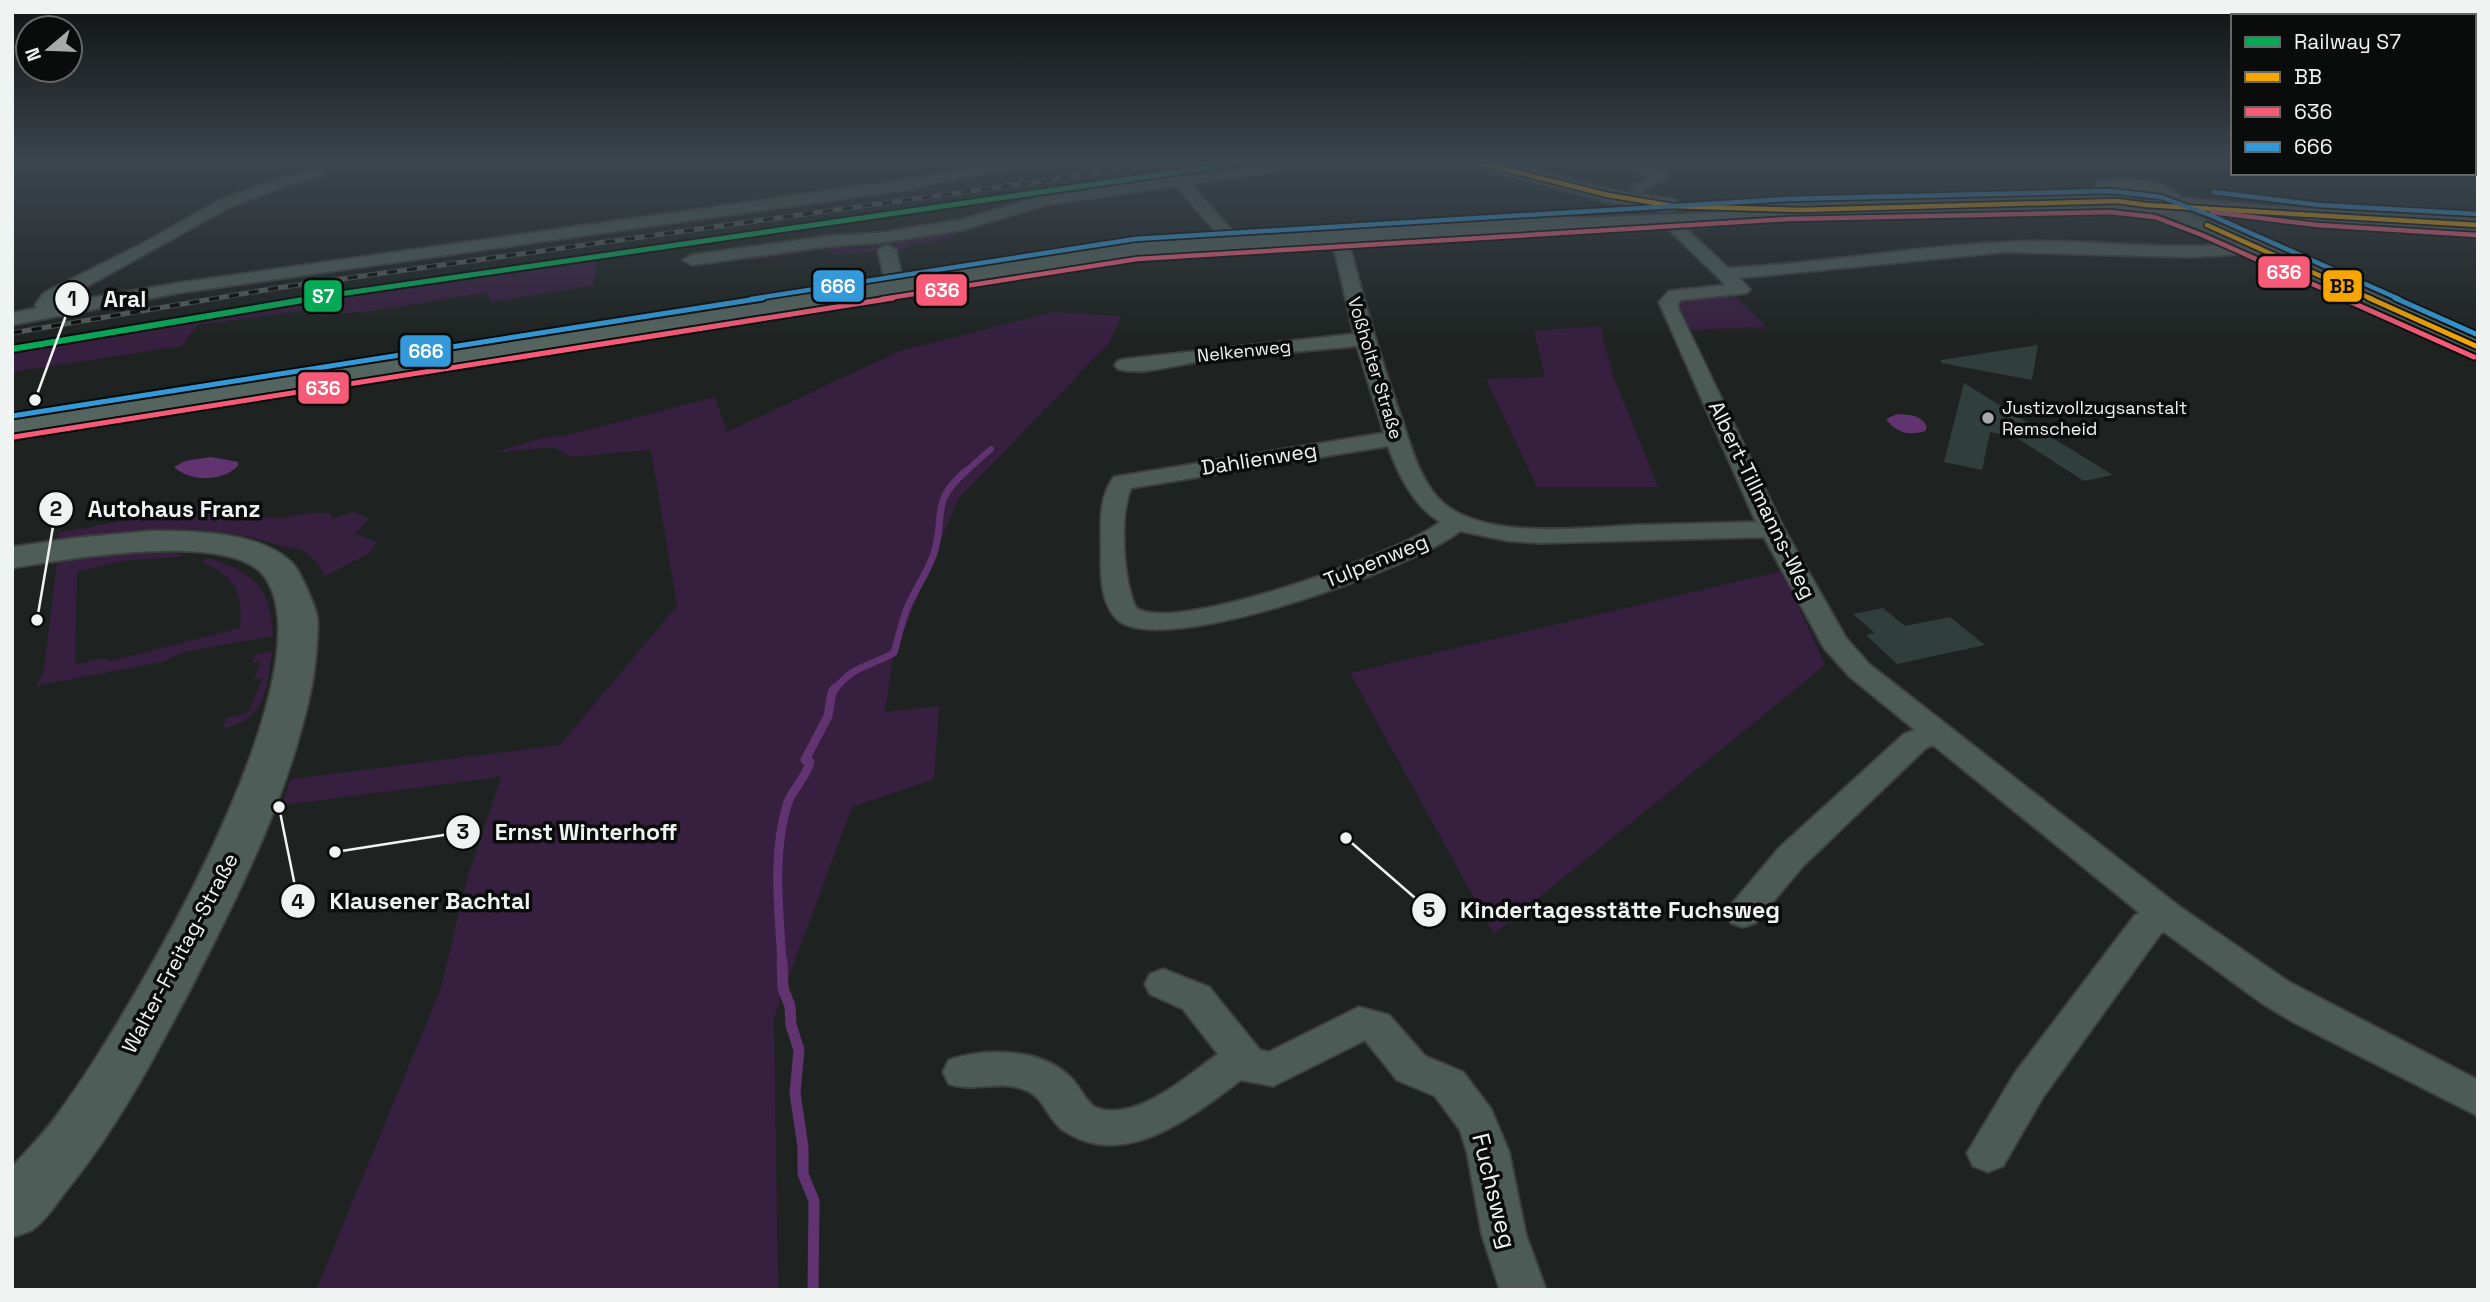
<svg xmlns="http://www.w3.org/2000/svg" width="2490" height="1302" viewBox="0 0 2490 1302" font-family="'Space Grotesk',sans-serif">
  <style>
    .green { fill: #371f40 }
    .water { fill: #613371 }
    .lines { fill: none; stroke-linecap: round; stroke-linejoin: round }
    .stream-far3 { stroke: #613371; stroke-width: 6 }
    .stream-far2 { stroke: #613371; stroke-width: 7 }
    .stream-far1 { stroke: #613371; stroke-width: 9 }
    .stream { stroke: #613371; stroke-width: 11 }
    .building { fill: #303f3b }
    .street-casing { stroke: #3c3f3e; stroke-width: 4 }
    .secondary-casing { stroke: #3c3f3e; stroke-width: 4 }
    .primary-casing { stroke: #3c3f3e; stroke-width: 4 }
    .street { fill: #4d5b56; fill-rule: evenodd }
    .secondary { fill: #4e5d57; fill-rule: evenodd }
    .primary { fill: #54645e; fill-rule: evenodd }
    .rail-casing { stroke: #525a57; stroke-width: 5 }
    .rail { stroke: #090c0b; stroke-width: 3.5; stroke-dasharray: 10; stroke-linecap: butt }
    .bus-1-far1-casing { stroke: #090c0b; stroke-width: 8 }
    .bus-1-casing { stroke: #090c0b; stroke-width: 9 }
    .bus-2-far1-casing { stroke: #090c0b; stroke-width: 8 }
    .bus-2-casing { stroke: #090c0b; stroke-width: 9 }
    .bus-3-far1-casing { stroke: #090c0b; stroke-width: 8 }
    .bus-3-casing { stroke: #090c0b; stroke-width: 9 }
    .bus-1-far1 { stroke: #f7a600; stroke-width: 4.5 }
    .bus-1 { stroke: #f7a600; stroke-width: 5 }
    .bus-2-far1 { stroke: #f75a77; stroke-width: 4.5 }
    .bus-2 { stroke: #f75a77; stroke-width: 5 }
    .bus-3-far1 { stroke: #3399d9; stroke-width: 4.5 }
    .bus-3 { stroke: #3399d9; stroke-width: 5 }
    .rail-1-far1-casing { stroke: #090c0b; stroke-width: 9 }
    .rail-1-casing { stroke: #090c0b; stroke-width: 10 }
    .rail-1-far1 { stroke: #06aa56; stroke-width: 5 }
    .rail-1 { stroke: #06aa56; stroke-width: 6 }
    .poi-dot { fill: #a6aaa8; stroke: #090c0b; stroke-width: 2.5 }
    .labels { text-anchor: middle; stroke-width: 7; stroke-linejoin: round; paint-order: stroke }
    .far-street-label { font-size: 18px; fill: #eff3f1; stroke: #090c0b }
    .far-poi-label { font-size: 18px; fill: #eff3f1; stroke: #090c0b; text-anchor: start }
    .street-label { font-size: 21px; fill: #eff3f1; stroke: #090c0b }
    .near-street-label { font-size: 24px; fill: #eff3f1; stroke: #090c0b }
    .leader { fill: none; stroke: #eff3f1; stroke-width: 2.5 }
    .callout-dot { fill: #eff3f1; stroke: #090c0b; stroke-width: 2.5 }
    .mark-label { font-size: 21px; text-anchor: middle; font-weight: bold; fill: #111 }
    .callout-label { font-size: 23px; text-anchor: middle; font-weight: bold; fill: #eff3f1; stroke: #090c0b; stroke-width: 7; stroke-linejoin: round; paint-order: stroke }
    .line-badge { stroke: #090c0b; stroke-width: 2.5 }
    .badge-label { font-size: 19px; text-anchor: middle; font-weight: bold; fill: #fff }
    .pale-badge-label { font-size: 19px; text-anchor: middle; font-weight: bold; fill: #111 }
  </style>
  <rect width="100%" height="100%" fill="#1e2321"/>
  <!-- green -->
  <g class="green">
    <polygon points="775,160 864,160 757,173 753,164"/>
    <path d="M847 221 849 225 743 238 597 261 593 285 491 302 488 292 379 310 321 316 301 311 197 325 182 346 12 372V353C289 301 568 258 847 221Z"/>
    <path d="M956 229V234L951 238 908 246V249L836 255 826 249 751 260 749 255 835 245C852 253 881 247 896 239Z"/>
    <polygon points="1732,293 1767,327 1688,330 1675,303 1681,299"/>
    <polygon points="1055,312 1121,316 1109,343 958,499 893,656 885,712 939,706 934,779 852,807 774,1017 778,1290 316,1290 441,988 467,879 501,777 282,805 291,779 560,745 677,606 651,450 570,457 554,447 492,453 543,438 567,435 715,397 727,432 900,351"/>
    <polygon points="1600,326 1612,373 1658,487 1537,487 1486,379 1545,377 1534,331"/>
    <path d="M203 504C219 511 262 520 280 518 298 516 312 511 330 514L332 519 353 512 369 519 355 534 377 542 368 554 325 576C319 566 314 557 304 551 297 546 286 548 278 545 208 521 131 528 59 541L58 533C107 523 155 517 203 504Z"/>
    <path d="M143 552 183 554 178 557 122 561 77 572 75 665 102 658 110 661 240 628C243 591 235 576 201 562L208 558C254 572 271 587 273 636L183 652 165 661 36 686 44 671 57 561Z"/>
    <polygon points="1782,571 1825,665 1494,934 1350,673"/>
    <path d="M272 651C266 692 267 718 222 729L227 718 248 713 263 678 254 679 261 662 251 663 257 654Z"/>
  </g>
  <!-- water -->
  <g class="water">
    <path d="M1897 414C1909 415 1921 414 1927 427L1925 431C1909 436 1896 433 1886 419Z"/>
    <path d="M211 457 238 462V466C222 482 190 482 174 467L185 461Z"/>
  </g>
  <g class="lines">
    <!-- stream-far3 -->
    <polyline class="stream-far3" points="964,473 991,449"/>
    <!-- stream-far2 -->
    <path class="stream-far2" d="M834 690C856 664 866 668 894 653 898 638 902 621 908 606 916 588 928 572 934 553 946 515 929 503 966 471"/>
    <!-- stream-far1 -->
    <path class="stream-far1" d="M782 962C779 911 772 854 787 805 792 789 806 778 810 762L805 760 828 716 832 692 835 688"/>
    <!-- stream -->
    <polyline class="stream" points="782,960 783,988 790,1006 791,1025 799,1050 795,1093 803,1147 803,1174 814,1201 813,1290"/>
  </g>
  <!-- building -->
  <g class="building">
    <polygon points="2038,345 2032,380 1941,363 1941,360"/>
    <polygon points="1964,383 2064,445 2113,475 2084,481 2015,437 1990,432 1982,470 1944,462"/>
    <polygon points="1883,608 1905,626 1950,617 1985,645 1897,664 1866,635 1875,633 1853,614"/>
  </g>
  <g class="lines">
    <!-- street casing -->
    <g class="street-casing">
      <g id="street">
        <polygon points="1015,160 1053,160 1046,164 965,177 912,189 178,293 12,325 12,313 37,308 35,305 44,293 151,239 218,201 278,179 318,168 326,173 323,176 288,185 230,207 55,304 178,283 912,179"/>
        <polygon points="1295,160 1334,160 1327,164 1191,184 1242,242 1234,247 1228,246 1176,186 1045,205 962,230 879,243 830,246 692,265 683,260 692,255 830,236 879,233 960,220 1043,196"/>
        <polygon points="1534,160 1556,160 1515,177 1507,172"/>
        <polygon points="1598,160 1624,160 1664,170 1669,177 1639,193 1631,188 1652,176 1600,163"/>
        <path d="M1765 160H1803L1805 164C1794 173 1774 173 1765 160Z"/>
        <polygon points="1837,160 1851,160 1855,167 1848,171 1843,170"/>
        <path d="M2158 202 2226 227 2478 340V353L2255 253 2192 257 2005 252 1739 278 1750 289 1747 293 1681 300 1678 303V308L1784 529 1846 638 1869 664 2180 907 2289 982 2478 1080V1116L2295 1023 2263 1004 2164 932 2161 933 2043 1097 2003 1166 1988 1172 1973 1166 1967 1153 2015 1073 2135 915 2140 913 1933 745 1926 748 1803 866 1755 923 1743 927 1731 923 1725 914 1731 905 1779 848 1904 734 1915 730 1849 676 1824 648 1764 537 1541 543 1509 541 1460 531C1416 567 1163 659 1118 620 1102 606 1101 579 1101 560 1102 531 1096 502 1114 477L1384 433 1357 346C1306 351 1255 355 1204 361 1176 364 1146 376 1118 369L1115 365 1118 361 1125 359 1354 334 1331 235 1333 231 1339 230 1347 235C1363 299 1381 361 1403 423 1412 450 1421 483 1443 503 1488 541 1585 527 1640 525 1679 524 1718 523 1756 522L1659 302 1669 291 1726 285 1663 224 1661 221 1663 218H1675L1728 268C1822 264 1914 246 2008 242 2084 238 2160 251 2236 244L2152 210 2150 207 2152 204ZM1388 446C1399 476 1413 505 1440 522 1403 552 1174 635 1136 608 1123 580 1119 516 1131 488Z"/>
        <polygon points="887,245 896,250 904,286 895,291 886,286 878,250"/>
        <path d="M1163 969 1209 987 1260 1050 1269 1052 1359 1007 1389 1015 1425 1056 1463 1072 1491 1109 1509 1152 1526 1235 1546 1290H1500L1482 1235 1467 1152 1460 1130 1435 1096 1397 1080 1365 1040 1273 1086 1241 1080C1192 1116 1125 1172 1063 1130 1046 1118 1045 1096 1023 1089 998 1080 973 1092 949 1084L943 1072 949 1060C984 1048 1037 1048 1067 1074 1089 1093 1083 1117 1126 1109 1159 1102 1191 1073 1218 1054L1183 1009 1150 994 1145 984 1150 974Z"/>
      </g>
    </g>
    <!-- secondary casing -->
    <g class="secondary-casing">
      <g id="secondary">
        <polygon points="1457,160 1492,160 1618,191 1621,196 1618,201 1610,202 1460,164"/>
        <polygon points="2172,197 2257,205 2478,218 2478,232 2257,219 2164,209 2161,204 2164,199"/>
        <path d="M151 531C194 531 259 531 292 563 300 570 315 606 317 616 319 628 315 671 312 684 291 791 240 892 191 988 155 1056 119 1125 70 1186 59 1199 46 1221 32 1230 26 1233 18 1235 12 1237V1167C29 1149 46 1131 60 1111 124 1024 333 675 265 577 231 529 63 560 12 568V547L74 538Z"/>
      </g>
    </g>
    <!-- primary casing -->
    <g class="primary-casing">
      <g id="primary">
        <path d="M2119 179C2143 180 2170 181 2185 202 2171 222 2134 214 2115 208L1806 215 1703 227 1582 232 1563 230 1136 256 12 436V418L1136 242 1563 216 1582 218 1703 213 1764 207 1774 202 2093 195 2091 192 2098 182ZM2116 192 2148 194 2161 200H2138Z"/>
        <polygon points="1610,190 1668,198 1676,200 1679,205 1676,210 1668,212 1602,201 1599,196 1602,191"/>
      </g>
    </g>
    <!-- street -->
    <use href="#street" class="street"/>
    <!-- secondary -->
    <use href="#secondary" class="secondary"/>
    <!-- primary -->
    <use href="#primary" class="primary"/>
    <!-- rail casing -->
    <g class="rail-casing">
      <polyline id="rail" points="12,333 277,288 1192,160"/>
    </g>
    <!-- rail -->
    <use href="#rail" class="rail"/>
    <!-- bus-1-far1 casing -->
    <g class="bus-1-far1-casing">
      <g id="bus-1-far1">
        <polyline points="1468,160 1608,195 1673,206 1799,210 2118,201 2146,205 2478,225"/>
        <polyline points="2207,225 2372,299"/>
      </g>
    </g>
    <!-- bus-1 casing -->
    <g class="bus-1-casing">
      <polyline id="bus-1" points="2369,298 2478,347"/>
    </g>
    <!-- bus-2-far1 casing -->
    <g class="bus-2-far1-casing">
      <g id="bus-2-far1">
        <polyline points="2212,212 2317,225 2477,235"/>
        <polyline points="882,299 1137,259 1789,219 2110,212 2155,217 2202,235 2346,299"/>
      </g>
    </g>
    <!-- bus-2 casing -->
    <g class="bus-2-casing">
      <g id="bus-2">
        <polyline points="2342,298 2474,357"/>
        <polyline points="14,437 893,298"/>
      </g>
    </g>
    <!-- bus-3-far1 casing -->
    <g class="bus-3-far1-casing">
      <g id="bus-3-far1">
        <polyline points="2214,192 2319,205 2478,214"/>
        <polyline points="751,299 1135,239 1788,199 2111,191 2161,197 2210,215 2399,299"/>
      </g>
    </g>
    <!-- bus-3 casing -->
    <g class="bus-3-casing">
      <g id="bus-3">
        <polyline points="2395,298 2478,335"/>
        <polyline points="12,416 763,298"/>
      </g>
    </g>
    <!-- bus-1-far1 -->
    <use href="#bus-1-far1" class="bus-1-far1"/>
    <!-- bus-1 -->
    <use href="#bus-1" class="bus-1"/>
    <!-- bus-2-far1 -->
    <use href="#bus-2-far1" class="bus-2-far1"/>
    <!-- bus-2 -->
    <use href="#bus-2" class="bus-2"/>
    <!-- bus-3-far1 -->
    <use href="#bus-3-far1" class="bus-3-far1"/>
    <!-- bus-3 -->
    <use href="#bus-3" class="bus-3"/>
    <!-- rail-1-far1 casing -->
    <g class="rail-1-far1-casing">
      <polyline id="rail-1-far1" points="305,299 1261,160"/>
    </g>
    <!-- rail-1 casing -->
    <g class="rail-1-casing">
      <polyline id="rail-1" points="12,349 315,298"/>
    </g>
    <!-- rail-1-far1 -->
    <use href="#rail-1-far1" class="rail-1-far1"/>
    <!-- rail-1 -->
    <use href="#rail-1" class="rail-1"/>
  </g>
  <!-- sky -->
  <linearGradient id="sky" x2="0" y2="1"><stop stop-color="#101312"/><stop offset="0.47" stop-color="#3b454e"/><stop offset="1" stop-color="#3b454e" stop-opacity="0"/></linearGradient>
  <rect width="2490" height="342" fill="url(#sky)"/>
  <!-- markers -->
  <circle class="poi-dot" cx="1988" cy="418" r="7"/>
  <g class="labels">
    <!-- far-street labels -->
    <g class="far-street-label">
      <text transform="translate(1244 351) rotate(-6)" y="6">Nelkenweg</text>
      <text transform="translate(1375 368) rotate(73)" y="6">Voßholter Straße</text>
    </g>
    <!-- far-poi labels -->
    <g class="far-poi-label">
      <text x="2002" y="414">Justizvollzugsanstalt<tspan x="2002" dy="21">Remscheid</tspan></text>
    </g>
    <!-- street labels -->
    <g class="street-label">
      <text transform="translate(1259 459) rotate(-9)" y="7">Dahlienweg</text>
      <text transform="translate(1762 500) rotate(64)" y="7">Albert-Tillmanns-Weg</text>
      <text transform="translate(1376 561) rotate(-22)" y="7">Tulpenweg</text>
      <text transform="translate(180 953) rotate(-62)" y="7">Walter-Freitag-Straße</text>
    </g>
    <!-- near-street labels -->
    <g class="near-street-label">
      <text transform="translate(1494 1191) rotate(76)" y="8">Fuchsweg</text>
    </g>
  </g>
  <!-- callouts -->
  <path class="leader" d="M35 400L72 299M37 620L56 509M335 852L463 832M279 807L298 901M1346 838L1429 910"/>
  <g class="callout-dot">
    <circle cx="35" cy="400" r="7"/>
    <circle cx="37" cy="620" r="7"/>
    <circle cx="335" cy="852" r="7"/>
    <circle cx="279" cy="807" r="7"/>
    <circle cx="1346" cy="838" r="7"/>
    <circle cx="72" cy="299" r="18"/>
    <circle cx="56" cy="509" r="18"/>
    <circle cx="463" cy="832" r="18"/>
    <circle cx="298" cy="901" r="18"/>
    <circle cx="1429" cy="910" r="18"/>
  </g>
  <g class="mark-label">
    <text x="72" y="306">1</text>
    <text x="56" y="516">2</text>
    <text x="463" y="839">3</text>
    <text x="298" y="909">4</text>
    <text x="1429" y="917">5</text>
  </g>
  <g class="callout-label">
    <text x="125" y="307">Aral</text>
    <text x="174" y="517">Autohaus Franz</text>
    <text x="586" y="840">Ernst Winterhoff</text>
    <text x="430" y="909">Klausener Bachtal</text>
    <text x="1620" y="918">Kindertagesstätte Fuchsweg</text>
  </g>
  <g class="line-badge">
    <rect x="2257" y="255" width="54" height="34" rx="7" fill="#f75a77"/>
    <rect x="812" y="269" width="53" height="34" rx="7" fill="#3399d9"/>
    <rect x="2322" y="269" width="41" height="34" rx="7" fill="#f7a600"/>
    <rect x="915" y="273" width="53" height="34" rx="7" fill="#f75a77"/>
    <rect x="303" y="279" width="40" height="34" rx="7" fill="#06aa56"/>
    <rect x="399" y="334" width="53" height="34" rx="7" fill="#3399d9"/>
    <rect x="297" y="371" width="53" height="34" rx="7" fill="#f75a77"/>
  </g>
  <g class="badge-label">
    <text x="2284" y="279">636</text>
    <text x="838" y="293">666</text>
    <text x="942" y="297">636</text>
    <text x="323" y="303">S7</text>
    <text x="426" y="358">666</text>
    <text x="323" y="395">636</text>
  </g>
  <g class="pale-badge-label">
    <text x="2342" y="293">BB</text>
  </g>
  <!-- border -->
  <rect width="2490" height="1302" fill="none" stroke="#eff3f1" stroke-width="28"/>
  <!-- legend -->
  <rect x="2231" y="14" width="245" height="161" fill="#090c0b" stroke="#656867" stroke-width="2"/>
  <rect x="2245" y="37" width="35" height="10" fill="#06aa56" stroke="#656867" stroke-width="2"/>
  <text x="2294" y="49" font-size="21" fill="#eff3f1">Railway S7</text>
  <rect x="2245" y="72" width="35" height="10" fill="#f7a600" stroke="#656867" stroke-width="2"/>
  <text x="2294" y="84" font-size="21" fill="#eff3f1">BB</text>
  <rect x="2245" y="107" width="35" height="10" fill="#f75a77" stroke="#656867" stroke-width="2"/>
  <text x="2294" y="119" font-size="21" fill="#eff3f1">636</text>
  <rect x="2245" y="142" width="35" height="10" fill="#3399d9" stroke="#656867" stroke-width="2"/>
  <text x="2294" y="154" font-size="21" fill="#eff3f1">666</text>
  <!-- north arrow -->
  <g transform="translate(49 49) rotate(251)"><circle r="33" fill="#090c0b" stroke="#656867" stroke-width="2"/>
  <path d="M0-5L12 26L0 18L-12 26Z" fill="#a6aaa8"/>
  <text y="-10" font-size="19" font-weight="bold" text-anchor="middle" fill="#eff3f1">N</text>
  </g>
</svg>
